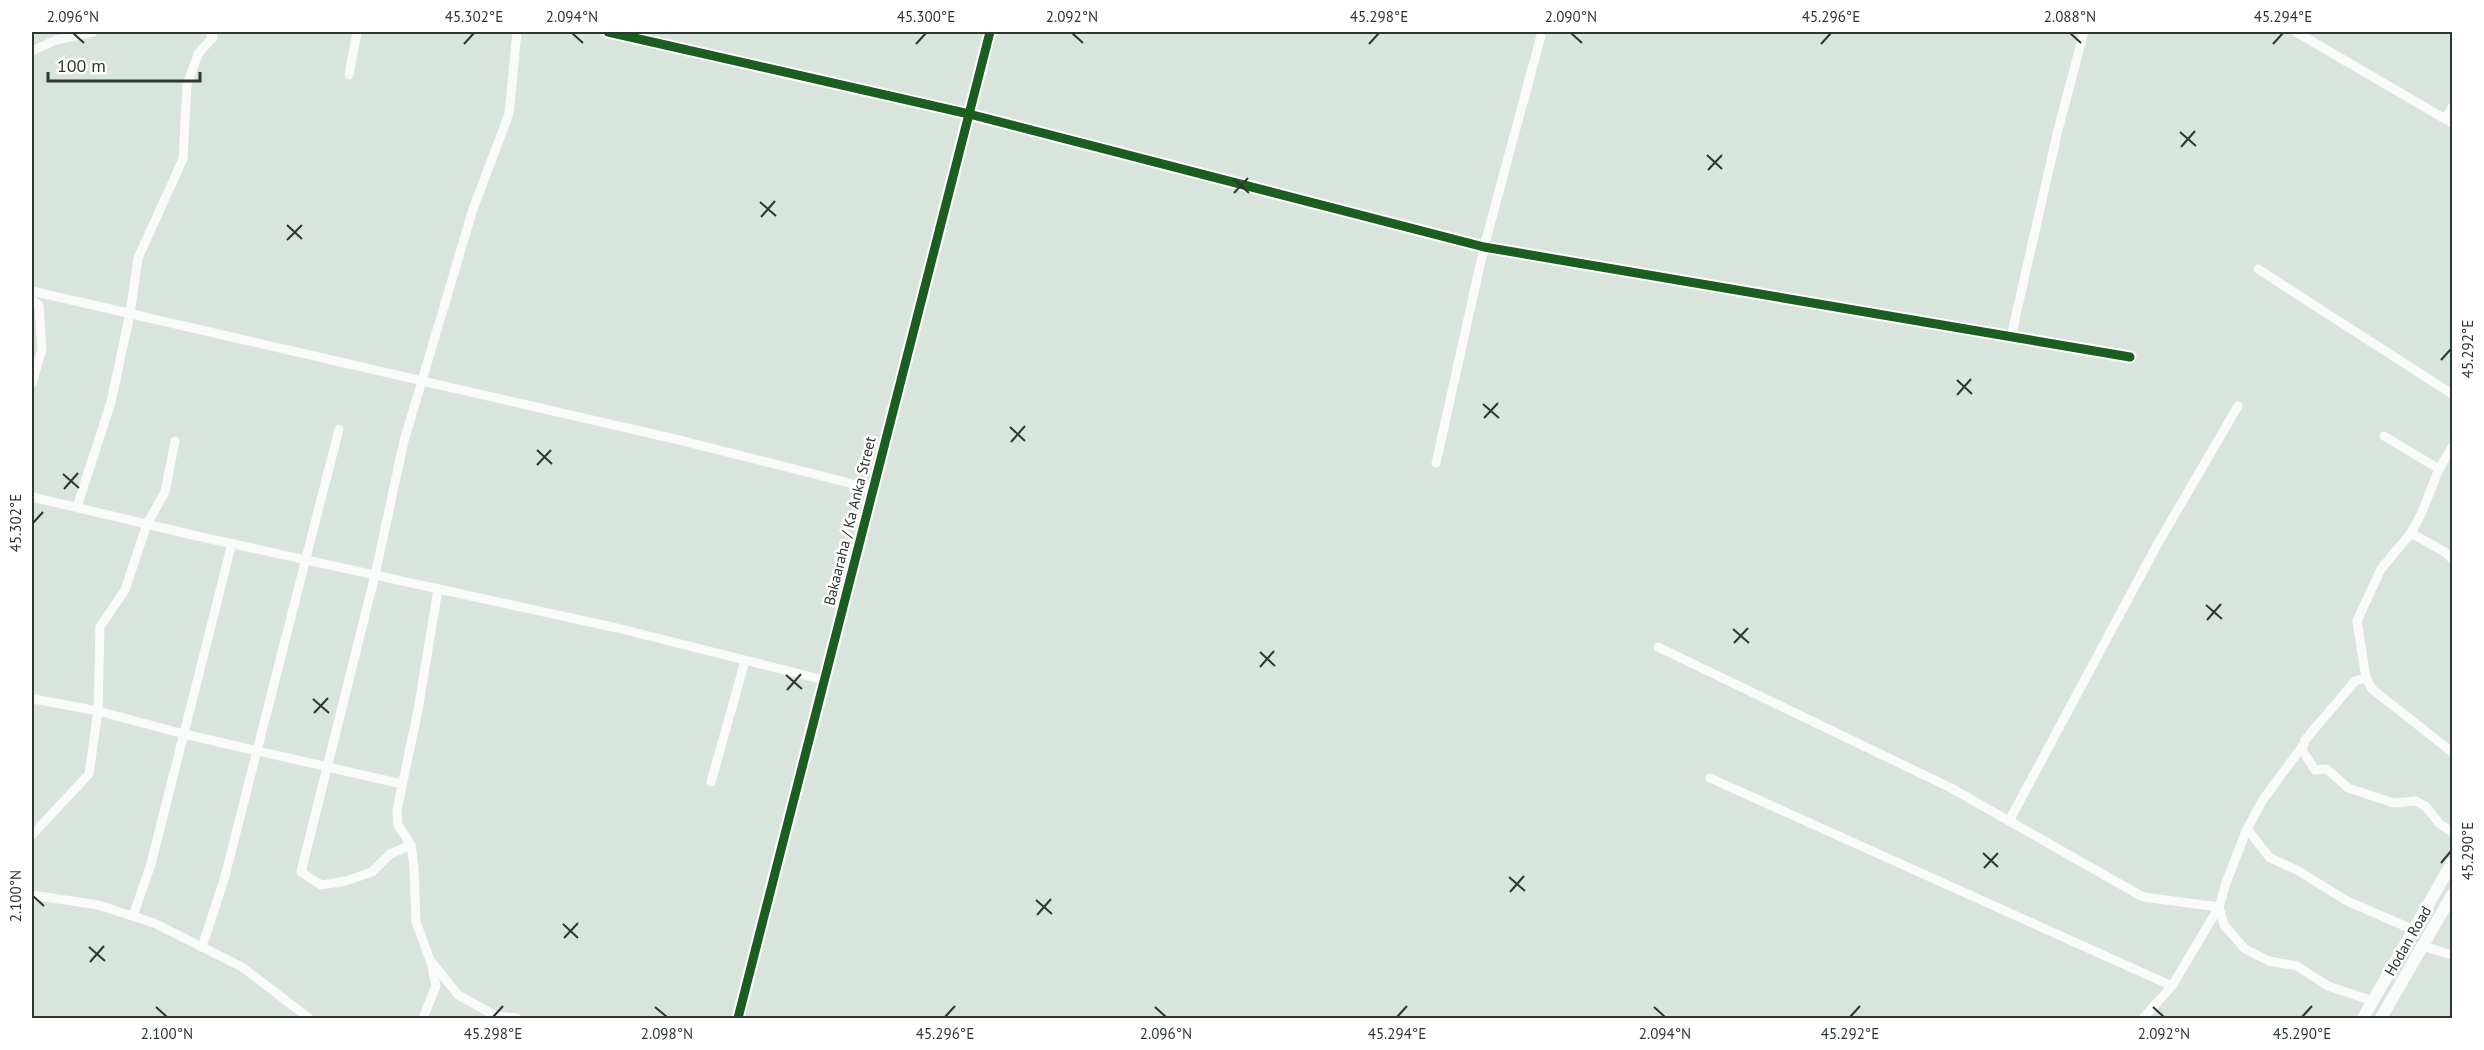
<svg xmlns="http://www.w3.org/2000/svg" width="2484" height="1050" viewBox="0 0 2484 1050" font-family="'PT Sans',sans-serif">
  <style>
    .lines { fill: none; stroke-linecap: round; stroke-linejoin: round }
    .street { stroke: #f9fbfa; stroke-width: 9 }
    .secondary { stroke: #f9fbfa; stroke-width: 12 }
    .cycleway-casing { stroke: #fff; stroke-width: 13 }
    .cycleway { stroke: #1b5e20; stroke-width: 9 }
    .ticks { fill: none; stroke: #2e3630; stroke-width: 2 }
    .labels { text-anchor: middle; stroke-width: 5; stroke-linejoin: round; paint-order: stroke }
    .street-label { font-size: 15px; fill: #2e3630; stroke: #fff }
    .neatline { fill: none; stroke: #2e3630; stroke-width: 2 }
    .ticks-label { font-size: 15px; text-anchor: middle; fill: #2e3630 }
  </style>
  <rect width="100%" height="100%" fill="#d9e4dc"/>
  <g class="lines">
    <!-- street -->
    <g class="street">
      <polyline points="608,32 969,114 1484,247 2130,357"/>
      <polyline points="2296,32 2452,123"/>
      <polyline points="32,51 56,40 93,32"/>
      <polyline points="349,75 357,32"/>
      <polyline points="2446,119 2452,107"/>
      <polyline points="2258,269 2452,394"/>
      <polyline points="32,291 675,439 873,489"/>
      <polyline points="32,299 39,306 42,349 32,383"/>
      <polyline points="2011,337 2058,130 2084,32"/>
      <polyline points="2384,436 2439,469 2452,447"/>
      <polyline points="1436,463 1484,247 1542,32"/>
      <polyline points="2439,469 2422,512 2411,533 2445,552 2452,559"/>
      <polyline points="32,497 206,538 617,628 824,680"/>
      <polyline points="77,507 111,402 130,314 138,258 183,159 187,85 198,54 213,37 210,32"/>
      <polyline points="2411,533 2381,569 2357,621 2366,678 2372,689 2452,752"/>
      <polyline points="438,589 418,710 397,810 398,825 411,845 414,868 416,922 430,960 458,995 496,1016 517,1018"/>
      <polyline points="1658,647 1951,788 2143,897 2219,907 2172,986 2143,1018"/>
      <polyline points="2366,678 2355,681 2305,740 2302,750 2315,770 2327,769 2348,788 2394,803 2416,801 2425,806 2440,824 2452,832"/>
      <polyline points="34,699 98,711 184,734 402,784"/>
      <polyline points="2304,744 2262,801 2247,829 2270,858 2297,870 2347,901 2414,930"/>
      <polyline points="1710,778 2172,986"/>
      <polyline points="711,782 745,661"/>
      <polyline points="2009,821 2157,545 2238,406"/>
      <polyline points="2247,829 2226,883 2219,907 2224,925 2245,949 2269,961 2297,966 2328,986 2373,1001"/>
      <polyline points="32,835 89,774 98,711 100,627 125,590 147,524 165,492 175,441"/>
      <polyline points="411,845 390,854 372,872 346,881 321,885 301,872 375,575 404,441 473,209 509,114 517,32"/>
      <polyline points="32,895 98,905 154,923 242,967 309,1018"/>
      <polyline points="133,916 151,864 232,543"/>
      <polyline points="2423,946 2452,955"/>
      <polyline points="202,947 224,880 339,429"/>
      <polyline points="423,1018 436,986 431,962"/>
    </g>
    <!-- secondary -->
    <g class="secondary">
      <polyline points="738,1018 990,32"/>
      <polyline points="2363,1018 2452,863"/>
      <polyline points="2381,1018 2452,895"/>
    </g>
    <!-- cycleway casing -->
    <g class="cycleway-casing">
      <g id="cycleway">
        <polyline points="608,32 969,114 1484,247 2130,357"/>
        <polyline points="738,1018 990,32"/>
      </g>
    </g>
    <!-- cycleway -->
    <use href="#cycleway" class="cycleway"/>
  </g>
  <!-- ticks -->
  <path class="ticks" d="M73 33 84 43M572 33 583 43M1072 33 1083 43M1571 33 1582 43M2070 33 2081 43M464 44 474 33M916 44 926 33M1369 44 1379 33M1821 44 1831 33M2273 44 2283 33M2180 132 2196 146M2181 147 2195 131M1707 155 1722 169M1708 170 1722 155M1233 179 1249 193M1234 193 1248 178M760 202 776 216M761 217 775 201M287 225 302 239M287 240 302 225M2441 360 2451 349M1957 380 1972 394M1957 395 1971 379M1483 404 1499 418M1484 418 1498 403M1010 427 1025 441M1011 442 1025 426M537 450 552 464M537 465 551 450M63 474 79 488M64 489 78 473M33 523 43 512M2206 605 2222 619M2207 620 2221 604M1733 629 1749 643M1734 643 1748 628M1260 652 1275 666M1260 667 1274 651M786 675 802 689M787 690 801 674M313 699 329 713M314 713 328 698M1983 853 1998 867M2441 863 2451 851M1984 868 1998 853M1509 877 1525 891M1510 892 1524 876M33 896 44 906M1036 900 1052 914M1037 915 1051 899M563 924 578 938M564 938 578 923M89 947 105 961M90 962 104 946M156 1007 167 1017M655 1007 667 1017M1155 1007 1166 1017M1654 1007 1665 1017M2153 1007 2164 1017M493 1017 503 1006M945 1017 955 1006M1397 1017 1407 1006M1850 1017 1860 1006M2302 1017 2312 1006"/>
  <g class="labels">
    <!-- street labels -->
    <g class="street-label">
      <text transform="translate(850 521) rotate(-76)" y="5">Bakaaraha / Ka Anka Street</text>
      <text transform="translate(2408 941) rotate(-60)" y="5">Hodan Road</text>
    </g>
  </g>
  <!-- border -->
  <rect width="2484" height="1050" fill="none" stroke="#ffffff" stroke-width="66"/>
  <!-- scale -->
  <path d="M48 72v9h152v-9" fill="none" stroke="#2e3630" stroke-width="3"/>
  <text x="57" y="72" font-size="18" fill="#2e3630" stroke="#ffffff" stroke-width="4.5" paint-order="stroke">100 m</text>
  <rect x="33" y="33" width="2418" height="984" class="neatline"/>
  <g class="ticks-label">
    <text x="73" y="22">2.096°N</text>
    <text x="474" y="22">45.302°E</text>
    <text x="572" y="22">2.094°N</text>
    <text x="926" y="22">45.300°E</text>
    <text x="1072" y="22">2.092°N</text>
    <text x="1379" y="22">45.298°E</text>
    <text x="1571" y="22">2.090°N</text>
    <text x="1831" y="22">45.296°E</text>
    <text x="2070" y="22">2.088°N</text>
    <text x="2283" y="22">45.294°E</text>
    <text transform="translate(2468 349) rotate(-90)" y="5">45.292°E</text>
    <text transform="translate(16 523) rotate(-90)" y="5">45.302°E</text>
    <text transform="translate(2468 851) rotate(-90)" y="5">45.290°E</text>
    <text transform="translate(16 896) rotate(-90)" y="5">2.100°N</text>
    <text x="167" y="1039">2.100°N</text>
    <text x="493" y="1039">45.298°E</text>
    <text x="667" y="1039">2.098°N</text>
    <text x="945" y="1039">45.296°E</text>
    <text x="1166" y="1039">2.096°N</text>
    <text x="1397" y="1039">45.294°E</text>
    <text x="1665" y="1039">2.094°N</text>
    <text x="1850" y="1039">45.292°E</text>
    <text x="2164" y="1039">2.092°N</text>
    <text x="2302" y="1039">45.290°E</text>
  </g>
</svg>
